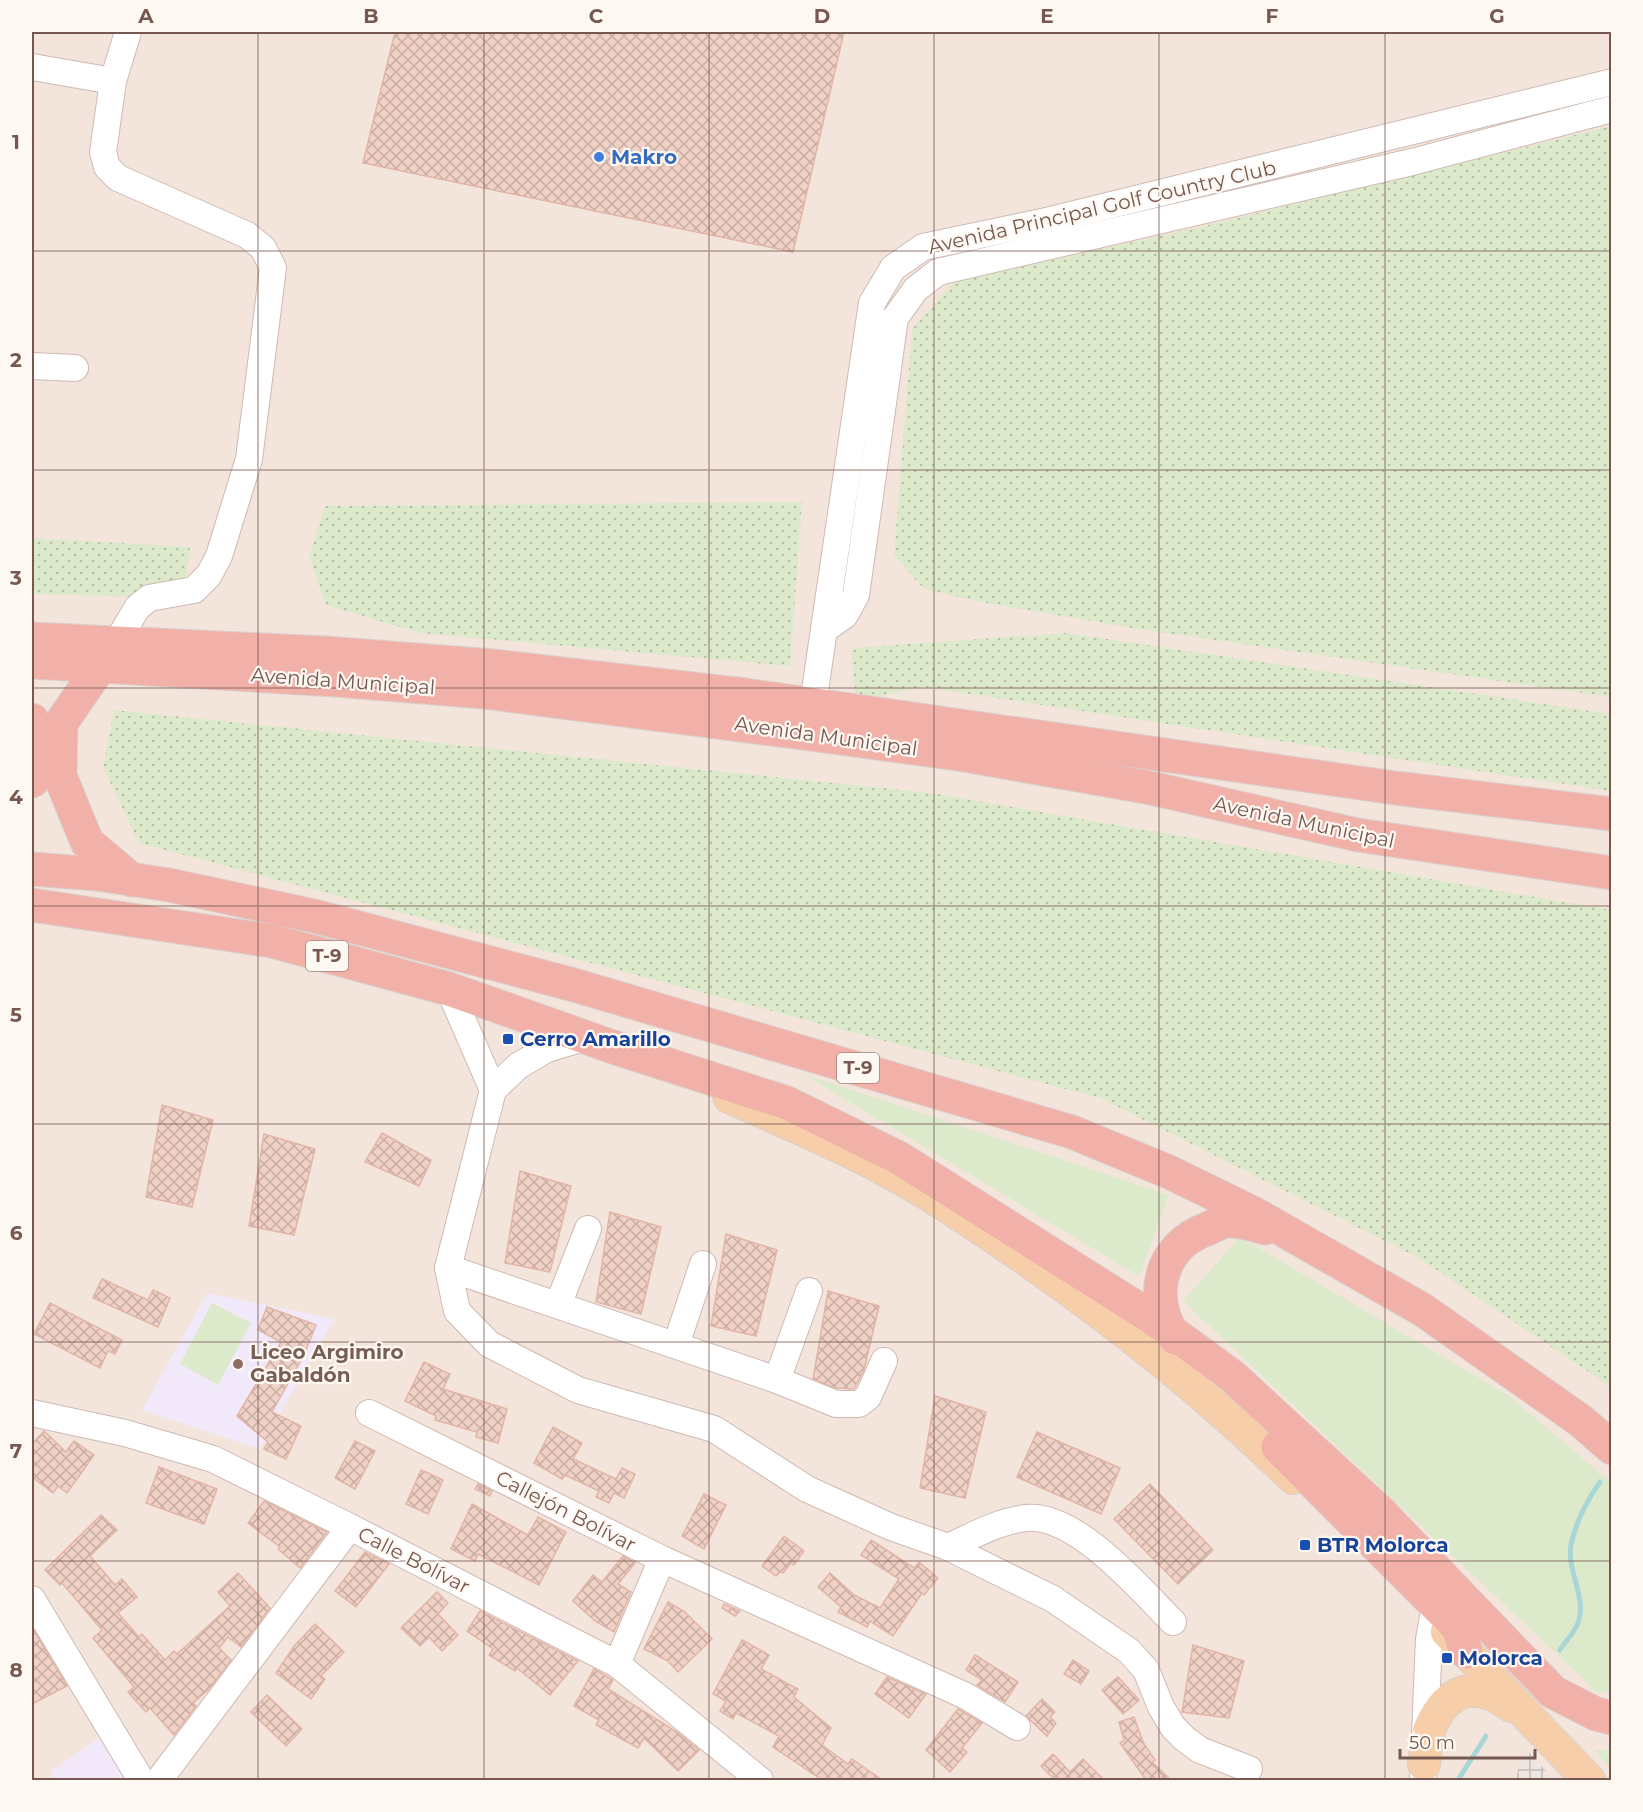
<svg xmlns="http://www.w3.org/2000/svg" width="1643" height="1812" viewBox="0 0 1643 1812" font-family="Montserrat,sans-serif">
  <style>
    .residential { fill: #f3e5db }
    .industrial { fill: url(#industrial-grid) }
    .education { fill: #f1e9f9 }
    .grass { fill: url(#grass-dots) }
    .park { fill: #dceacb }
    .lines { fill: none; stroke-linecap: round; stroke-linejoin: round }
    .stream { stroke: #a8d6d7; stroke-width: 5 }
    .building { fill: url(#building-cross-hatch); stroke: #e2b5a7; stroke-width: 1.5 }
    .minor-casing { stroke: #cebab2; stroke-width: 28 }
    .major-casing { stroke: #d9d0ce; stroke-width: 34 }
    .highway-casing { stroke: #d9d0ce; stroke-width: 35 }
    .minor { stroke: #fff; stroke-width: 26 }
    .major { stroke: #f6cfaa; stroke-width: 32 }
    .highway { stroke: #f2b1a8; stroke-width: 33 }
    .grid { fill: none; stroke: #775850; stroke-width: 1.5; stroke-opacity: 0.55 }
    .shop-dot { fill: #3f7fe0; stroke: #fef8f3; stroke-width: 2 }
    .transit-dot { fill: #1a4fb4; stroke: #fef8f3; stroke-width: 2 }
    .education-dot { fill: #8d6e63; stroke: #fef8f3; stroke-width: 2 }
    .labels { text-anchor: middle; stroke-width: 4.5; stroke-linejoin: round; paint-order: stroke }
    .shield { fill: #fef8f3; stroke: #a08881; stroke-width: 1.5 }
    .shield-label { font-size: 18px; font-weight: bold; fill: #775850 }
    .shop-label { font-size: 20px; font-weight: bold; fill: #366cbe; stroke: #fef8f3; text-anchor: start }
    .street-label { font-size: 20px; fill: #775850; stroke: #fef8f3 }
    .transit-label { font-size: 20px; font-weight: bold; fill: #164399; stroke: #fef8f3; text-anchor: start }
    .education-label { font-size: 20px; font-weight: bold; fill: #785e54; stroke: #fef8f3; text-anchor: start }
    .neatline { fill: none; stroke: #775850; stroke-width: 2 }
    .grid-label { font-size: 20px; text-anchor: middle; font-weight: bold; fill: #775850 }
  </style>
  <defs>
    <pattern id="industrial-grid" width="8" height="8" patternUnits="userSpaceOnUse" patternTransform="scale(1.5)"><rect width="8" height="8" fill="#ece5e1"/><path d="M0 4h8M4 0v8" fill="none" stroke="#c4bcb9"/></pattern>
    <pattern id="grass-dots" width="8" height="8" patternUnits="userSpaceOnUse" patternTransform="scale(1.5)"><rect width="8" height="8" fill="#dceacb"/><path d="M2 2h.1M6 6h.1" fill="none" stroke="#b7c0a7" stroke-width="1.8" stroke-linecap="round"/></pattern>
    <pattern id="building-cross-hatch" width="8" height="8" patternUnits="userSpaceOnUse" patternTransform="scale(1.5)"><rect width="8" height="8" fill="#f0d1c6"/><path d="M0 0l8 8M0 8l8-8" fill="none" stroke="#c7aca3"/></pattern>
  </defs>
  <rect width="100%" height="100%" fill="#fcf4ed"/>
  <!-- residential -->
  <rect class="residential" x="32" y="32" width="1579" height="1748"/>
  <!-- industrial -->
  <polygon class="industrial" points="1525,1748 1554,1780 1515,1780"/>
  <!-- education -->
  <g class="education">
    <polygon points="207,1293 334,1319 260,1449 142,1410"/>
    <polygon points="102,1736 129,1780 56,1780 50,1772"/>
  </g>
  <!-- grass -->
  <g class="grass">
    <polygon points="1611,126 1611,697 1132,628 981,602 924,589 894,555 912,329 954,282 1213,224"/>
    <polygon points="802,502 790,666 421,633 326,605 309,556 325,506"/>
    <polygon points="32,538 190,547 183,598 32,594"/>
    <polygon points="1066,633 1611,714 1611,791 923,687 856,700 851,648"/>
    <polygon points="114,710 931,793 1611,910 1611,1387 1419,1258 1100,1098 139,843 103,767"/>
  </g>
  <!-- park -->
  <g class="park">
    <polygon points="801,1073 1169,1195 1139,1276"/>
    <polygon points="1240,1237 1508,1395 1611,1482 1611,1692 1598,1693 1183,1301"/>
    <polygon points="212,1303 251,1323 218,1385 180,1364"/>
    <polygon points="1594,1750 1611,1750 1611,1769"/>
  </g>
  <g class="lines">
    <!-- stream -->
    <g class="stream">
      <path d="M1560 1650C1565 1642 1572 1635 1576 1627 1590 1602 1566 1572 1571 1545 1575 1524 1587 1500 1600 1482"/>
      <polyline points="1458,1780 1486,1736"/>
    </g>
  </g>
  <!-- building -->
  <g class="building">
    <polygon points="395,32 844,32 793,252 363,163"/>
    <polygon points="162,1105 213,1120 192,1207 146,1197"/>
    <polygon points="382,1133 431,1160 419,1186 365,1162"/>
    <polygon points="264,1134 315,1149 294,1235 249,1226"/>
    <polygon points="520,1171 571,1186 550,1272 505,1263"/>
    <polygon points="610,1212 661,1227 641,1314 596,1302"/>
    <polygon points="726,1234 777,1250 756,1336 711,1326"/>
    <polygon points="102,1279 148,1300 153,1290 170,1298 158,1327 93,1298"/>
    <polygon points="828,1291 879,1306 864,1370 854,1389 835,1388 813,1379"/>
    <polygon points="50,1303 122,1340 115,1354 108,1351 100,1368 34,1334"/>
    <polygon points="267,1307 316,1325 304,1355 272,1412 301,1426 286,1459 264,1449 268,1442 237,1416 281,1342 258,1330"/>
    <polygon points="424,1362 450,1374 443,1389 507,1409 498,1443 476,1437 477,1432 435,1420 436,1416 405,1401"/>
    <polygon points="935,1396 986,1412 965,1498 920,1488"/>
    <polygon points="553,1427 582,1443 573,1459 616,1479 622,1468 635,1474 624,1498 614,1493 609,1503 596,1497 599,1491 565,1475 562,1479 534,1463"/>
    <polygon points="44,1431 66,1452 74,1441 94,1455 67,1493 58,1486 53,1493 32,1477 32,1444"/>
    <polygon points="1037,1432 1120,1468 1101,1514 1017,1477"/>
    <polygon points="355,1441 375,1451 355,1489 335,1478"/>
    <polygon points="159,1467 217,1489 204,1524 146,1503"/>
    <polygon points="421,1470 443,1480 428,1514 406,1504"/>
    <polygon points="478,1484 492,1491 490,1496 475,1489"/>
    <polygon points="1150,1484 1213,1550 1178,1584 1114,1519"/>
    <polygon points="704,1494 726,1505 704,1549 682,1536"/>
    <polygon points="264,1501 327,1532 300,1568 278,1549 280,1547 248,1523"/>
    <polygon points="472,1504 528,1535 538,1517 566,1532 539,1585 478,1554 475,1561 451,1549"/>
    <polygon points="101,1515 117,1530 90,1556 115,1585 122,1579 137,1597 118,1613 139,1637 142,1634 165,1660 174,1651 177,1654 230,1606 218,1592 238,1573 270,1608 241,1647 228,1637 219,1648 231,1660 209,1689 193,1703 196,1706 174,1735 150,1708 146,1712 128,1692 134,1687 93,1638 102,1630 62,1583 60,1585 45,1570"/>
    <polygon points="784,1536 804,1551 794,1565 791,1563 783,1573 780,1572 776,1576 762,1566"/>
    <polygon points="871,1540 914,1568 919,1562 938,1578 924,1595 922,1593 893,1636 870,1621 867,1627 838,1612 841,1607 818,1587 830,1573 854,1595 880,1608 899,1579 861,1555"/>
    <polygon points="365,1552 389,1564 356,1607 335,1591"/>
    <polygon points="623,1556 635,1563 618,1584 631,1592 614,1632 595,1621 573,1601 593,1575 602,1582"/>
    <polygon points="437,1592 448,1603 438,1614 458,1635 442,1651 429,1637 420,1646 401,1628"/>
    <polygon points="668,1602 685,1612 712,1639 678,1672 668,1661 644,1649"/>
    <polygon points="724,1604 740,1611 735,1616 722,1608"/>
    <polygon points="480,1611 578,1661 550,1695 517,1668 515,1671 489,1655 493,1649 467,1631"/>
    <polygon points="315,1624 344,1652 321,1676 325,1679 311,1699 276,1673 294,1646"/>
    <polygon points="32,1627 67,1686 32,1704"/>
    <polygon points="742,1640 769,1655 761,1669 798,1689 794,1697 831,1728 822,1745 848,1764 852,1759 882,1780 822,1780 773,1747 779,1736 736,1713 733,1719 720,1711 726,1701 713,1694"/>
    <polygon points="1193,1645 1244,1661 1229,1718 1182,1712"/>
    <polygon points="975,1655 1018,1682 1005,1702 977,1685 982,1680 966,1670"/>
    <polygon points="1073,1660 1089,1671 1081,1684 1064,1674"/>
    <polygon points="594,1669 613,1680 608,1689 677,1732 699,1750 678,1771 644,1738 638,1748 596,1725 599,1720 574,1706"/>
    <polygon points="887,1677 926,1694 909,1718 875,1694"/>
    <polygon points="1118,1677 1139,1700 1123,1714 1102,1690"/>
    <polygon points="267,1695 302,1729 286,1746 251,1712"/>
    <polygon points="1042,1699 1055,1712 1050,1717 1056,1723 1047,1736 1026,1716"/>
    <polygon points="958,1709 982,1723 962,1748 967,1752 950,1772 926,1750"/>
    <polygon points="1134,1717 1143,1742 1155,1760 1152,1762 1171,1780 1146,1780 1120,1743 1124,1740 1119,1722"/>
    <polygon points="1053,1754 1070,1772 1083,1759 1104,1780 1055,1780 1041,1766"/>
  </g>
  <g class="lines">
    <!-- minor casing -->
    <g class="minor-casing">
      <g id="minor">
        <polyline points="32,67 113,81 128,32"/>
        <polyline points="113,81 103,152 107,167 118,178 247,235 263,248 273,268 249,459 219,556 209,575 194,590 149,598 137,608 117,642"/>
        <polyline points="32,366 75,368"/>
        <polyline points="824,630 845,615 856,595 895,318 916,289 938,272 1412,162 1612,109"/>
        <polyline points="813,704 872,303 893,268 923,247 1042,222 1612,82"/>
        <polyline points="449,989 493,1090"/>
        <polyline points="586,1037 547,1049 518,1066 493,1090 448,1268 457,1311 489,1344 578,1390 714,1429 807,1489 891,1527 948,1547 1053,1599 1129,1651 1146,1670 1161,1707 1173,1727 1185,1739 1200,1750 1249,1769"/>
        <polyline points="448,1268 777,1380 836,1404 859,1404 868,1397 884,1361"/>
        <polyline points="558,1305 588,1229"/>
        <polyline points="676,1345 703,1264"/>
        <polyline points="777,1380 809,1291"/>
        <polyline points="32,1413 125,1433 213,1459 350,1527 617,1664 760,1780"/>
        <polyline points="369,1413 662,1559 617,1664"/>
        <path d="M948 1547C972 1536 999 1521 1026 1518 1075 1512 1141 1590 1173 1622"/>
        <polyline points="662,1559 966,1696 1017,1727"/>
        <polyline points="32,1599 141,1780"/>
        <polyline points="159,1780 350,1527"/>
        <polyline points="1423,1780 1429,1639 1433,1617"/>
      </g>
    </g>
    <!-- major casing -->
    <g class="major-casing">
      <g id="major">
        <path d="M729 1097C803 1130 880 1162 948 1207 1070 1286 1189 1376 1293 1478"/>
        <polyline points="1447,1632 1589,1780"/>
        <path d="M1424 1765C1426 1753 1426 1739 1430 1728 1448 1687 1476 1680 1511 1706"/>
      </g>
    </g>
    <!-- highway casing -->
    <g class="highway-casing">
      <g id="highway">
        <polyline points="32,639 326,653 493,666 745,695 1395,788 1612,814"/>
        <polyline points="32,662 335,680 484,692 802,733 958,754 1146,787 1358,835 1612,873"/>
        <polyline points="101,665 61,723 60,776 87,842 132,880"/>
        <polyline points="32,720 36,775 32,781"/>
        <polyline points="32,869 97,874 169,885 314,916 574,985 1072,1132 1169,1172 1255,1214 1423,1310 1581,1421 1612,1448"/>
        <polyline points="32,905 272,941 449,989 613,1047 787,1103 899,1158 1151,1317 1232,1376 1381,1513 1553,1692 1596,1714 1612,1718"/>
        <path d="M1175 1338C1147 1297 1160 1246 1207 1229 1214 1226 1222 1221 1229 1221 1240 1221 1255 1225 1265 1228"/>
        <polyline points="1278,1447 1458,1627 1466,1652"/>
      </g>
    </g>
    <!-- minor -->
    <use href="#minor" class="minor"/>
    <!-- major -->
    <use href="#major" class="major"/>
    <!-- highway -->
    <use href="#highway" class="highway"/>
  </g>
  <!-- grid -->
  <path class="grid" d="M258 32V1780M484 32V1780M709 32V1780M934 32V1780M1159 32V1780M1385 32V1780M32 251H1612M32 470H1612M32 688H1612M32 906H1612M32 1124H1612M32 1342H1612M32 1561H1612"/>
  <!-- markers -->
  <circle class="shop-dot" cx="599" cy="157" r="6"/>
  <g class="transit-dot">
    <rect x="502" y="1033" width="12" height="12" rx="3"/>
    <rect x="1299" y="1539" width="12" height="12" rx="3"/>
    <rect x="1441" y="1652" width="12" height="12" rx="3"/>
  </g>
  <circle class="education-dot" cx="238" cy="1364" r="6"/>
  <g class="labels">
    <!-- shield labels -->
    <g class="shield">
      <rect x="306" y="941" width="42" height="30" rx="4.5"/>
      <rect x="837" y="1053" width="42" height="30" rx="4.5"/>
    </g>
    <g class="shield-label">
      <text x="327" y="962">T-9</text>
      <text x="858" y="1074">T-9</text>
    </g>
    <!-- shop labels -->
    <g class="shop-label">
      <text x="611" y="164">Makro</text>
    </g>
    <!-- street labels -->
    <g class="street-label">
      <text transform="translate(1102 207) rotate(-13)" y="7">Avenida Principal Golf Country Club</text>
      <text transform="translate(343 681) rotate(4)" y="7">Avenida Municipal</text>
      <text transform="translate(826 736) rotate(8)" y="7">Avenida Municipal</text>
      <text transform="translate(1304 822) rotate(12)" y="7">Avenida Municipal</text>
      <text transform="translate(566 1511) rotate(27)" y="7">Callejón Bolívar</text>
      <text transform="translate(414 1560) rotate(27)" y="7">Calle Bolívar</text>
    </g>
    <!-- transit labels -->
    <g class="transit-label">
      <text x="520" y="1046">Cerro Amarillo</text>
      <text x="1317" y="1552">BTR Molorca</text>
      <text x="1459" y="1665">Molorca</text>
    </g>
    <!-- education labels -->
    <g class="education-label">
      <text x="250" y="1359">Liceo Argimiro<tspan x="250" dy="23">Gabaldón</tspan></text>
    </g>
  </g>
  <!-- border -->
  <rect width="1643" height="1812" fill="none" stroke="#fef8f3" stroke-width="66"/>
  <!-- scale -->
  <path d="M1400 1749v9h135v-9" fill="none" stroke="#775850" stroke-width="3"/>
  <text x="1409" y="1749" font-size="18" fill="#775850" stroke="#fef8f3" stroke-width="4.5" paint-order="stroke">50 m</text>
  <rect x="33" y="33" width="1577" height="1746" class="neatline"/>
  <g class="grid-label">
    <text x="146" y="23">A</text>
    <text x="371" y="23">B</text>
    <text x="596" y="23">C</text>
    <text x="822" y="23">D</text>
    <text x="1047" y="23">E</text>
    <text x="1272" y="23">F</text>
    <text x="1497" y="23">G</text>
    <text x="16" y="149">1</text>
    <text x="16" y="367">2</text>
    <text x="16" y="585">3</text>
    <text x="16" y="804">4</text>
    <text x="16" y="1022">5</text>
    <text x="16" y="1240">6</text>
    <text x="16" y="1458">7</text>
    <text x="16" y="1677">8</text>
  </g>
</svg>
